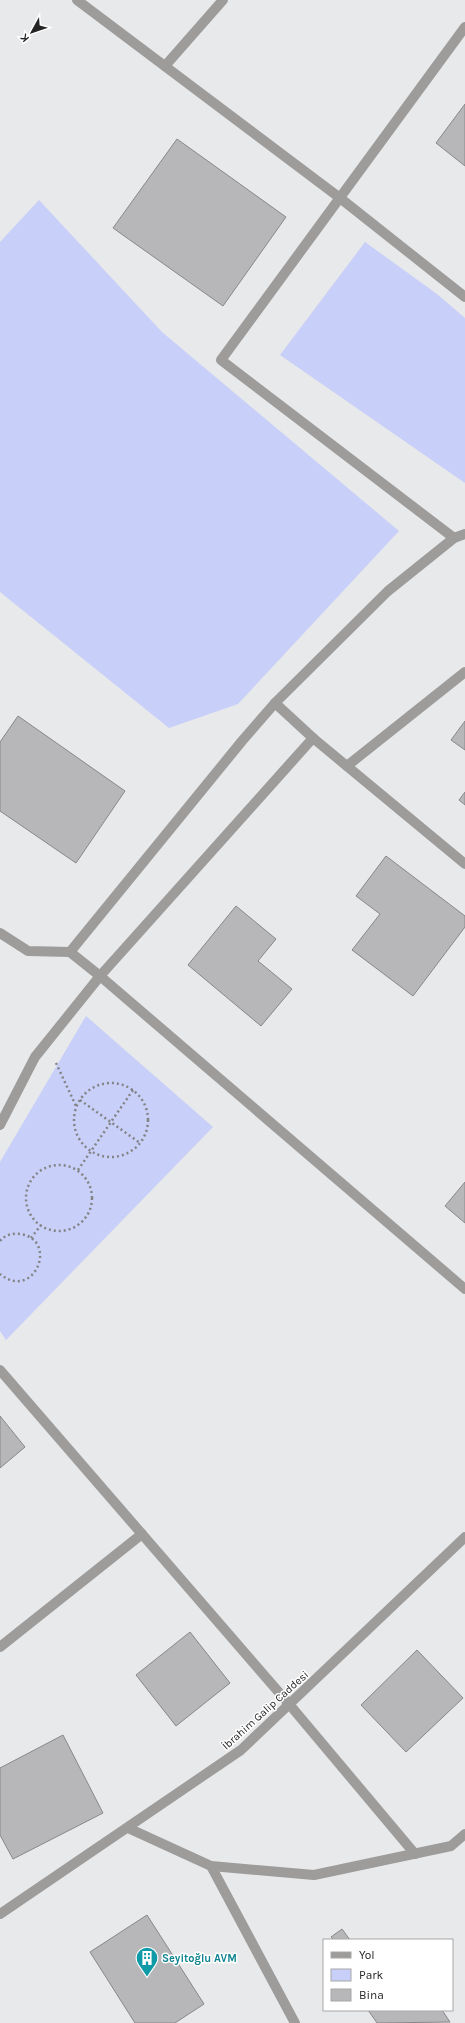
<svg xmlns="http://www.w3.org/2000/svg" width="465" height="2023" viewBox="0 0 465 2023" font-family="Karla,sans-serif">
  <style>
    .green { fill: #c8cff8 }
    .building { fill: #b7b7ba; stroke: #88888a }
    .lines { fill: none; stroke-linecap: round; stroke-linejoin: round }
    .path { stroke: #838485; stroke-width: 2.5; stroke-dasharray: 2 3; stroke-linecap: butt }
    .minor { stroke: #9d9c9b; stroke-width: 10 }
    .labels { text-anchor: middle; stroke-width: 3; stroke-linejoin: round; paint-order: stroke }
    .street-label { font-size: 11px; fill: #242425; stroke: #fff }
    .culture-label { font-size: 11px; font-weight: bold; fill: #0d838f; stroke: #fff; text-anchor: start }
  </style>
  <rect width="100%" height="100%" fill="#e8e9eb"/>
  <!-- green -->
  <g class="green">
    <polygon points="39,200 162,332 399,531 238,704 169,728 0,592 0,242"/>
    <polygon points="365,242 437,294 465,318 465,483 280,355"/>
    <polygon points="86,1016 213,1127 6,1340 0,1331 0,1162"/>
  </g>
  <!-- building -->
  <g class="building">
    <polygon points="465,104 465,166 436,143"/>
    <polygon points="177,139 286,217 223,306 113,228"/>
    <polygon points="18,716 125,791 76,863 0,811 0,742"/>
    <polygon points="465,721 465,750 451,740"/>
    <polygon points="465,792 465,805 459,800"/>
    <polygon points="386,856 465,916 465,927 413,996 352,950 380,914 356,896"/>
    <polygon points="236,906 276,939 258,961 292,989 261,1026 188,965"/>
    <polygon points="465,1182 465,1223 445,1206"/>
    <polygon points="0,1416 25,1447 0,1468"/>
    <polygon points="190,1632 230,1683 176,1726 136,1675"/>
    <polygon points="417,1650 463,1698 406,1752 361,1705"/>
    <polygon points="63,1735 103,1813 13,1859 0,1835 0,1768"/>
    <polygon points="147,1915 204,2004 175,2023 135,2023 90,1952"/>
    <polygon points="342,1929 350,1940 334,1940 331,1937"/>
    <polygon points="368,2010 442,2010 450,2022 377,2023"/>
  </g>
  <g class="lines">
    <!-- path -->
    <g class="path">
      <polyline points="56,1063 76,1106"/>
      <circle cx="111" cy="1120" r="37"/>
      <polyline points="80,1100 140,1143"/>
      <circle cx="59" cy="1198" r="33"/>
      <polyline points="78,1170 133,1090"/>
      <polyline points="31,1238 41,1225"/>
      <path d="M0 1241C5 1235 12 1233 20 1234 59 1239 35 1302 0 1274"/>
    </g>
    <!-- minor -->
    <g class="minor">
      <polyline points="77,0 340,198 465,297"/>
      <polyline points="165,66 223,0"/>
      <polyline points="454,538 221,360 465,27"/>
      <polyline points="275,703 313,738"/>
      <polyline points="347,766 465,672"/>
      <polyline points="0,933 28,951 70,952 100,976 465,1289"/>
      <polyline points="70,952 242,741 275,703 388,591 454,538 465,534"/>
      <polyline points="0,1125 35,1057 100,976 313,738 465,864"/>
      <polyline points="0,1370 289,1704 415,1854"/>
      <polyline points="0,1647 142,1534"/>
      <polyline points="128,1828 211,1866 314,1875 451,1846 465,1834"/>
      <polyline points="211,1866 295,2023"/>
      <polyline points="0,1914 241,1750 465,1537"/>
    </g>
  </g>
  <!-- icons -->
  <defs>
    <g id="building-pin" transform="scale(1.15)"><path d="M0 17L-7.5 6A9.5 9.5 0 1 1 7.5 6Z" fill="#0f9aa8" stroke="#fff"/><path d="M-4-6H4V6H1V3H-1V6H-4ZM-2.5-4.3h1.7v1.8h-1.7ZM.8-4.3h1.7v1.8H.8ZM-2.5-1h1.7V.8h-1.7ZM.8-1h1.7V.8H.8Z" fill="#fff"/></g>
  </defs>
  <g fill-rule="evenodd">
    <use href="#building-pin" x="147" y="1958"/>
  </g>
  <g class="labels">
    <!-- street labels -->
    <g class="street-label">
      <text transform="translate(265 1710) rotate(-42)" y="4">İbrahim Galip Caddesi</text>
    </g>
    <!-- culture labels -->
    <g class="culture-label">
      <text x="162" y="1962">Seyitoğlu AVM</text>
    </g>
  </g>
  <!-- legend -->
  <rect x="323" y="1939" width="130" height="72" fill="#ffffff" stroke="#a7a7a8"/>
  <rect x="331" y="1952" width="20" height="6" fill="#9d9c9b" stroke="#a7a7a8"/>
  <text x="359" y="1959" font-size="12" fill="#242425">Yol</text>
  <rect x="331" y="1969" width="20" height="12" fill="#c8cff8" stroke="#a7a7a8"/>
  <text x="359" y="1979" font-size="12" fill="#242425">Park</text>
  <rect x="331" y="1989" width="20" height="12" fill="#b7b7ba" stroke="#a7a7a8"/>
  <text x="359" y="1999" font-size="12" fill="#242425">Bina</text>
  <!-- north arrow -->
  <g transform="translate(32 32) rotate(230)" stroke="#ffffff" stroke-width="3" paint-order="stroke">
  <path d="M0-3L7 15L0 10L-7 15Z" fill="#242425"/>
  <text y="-6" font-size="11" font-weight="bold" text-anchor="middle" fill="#242425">K</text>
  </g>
</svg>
